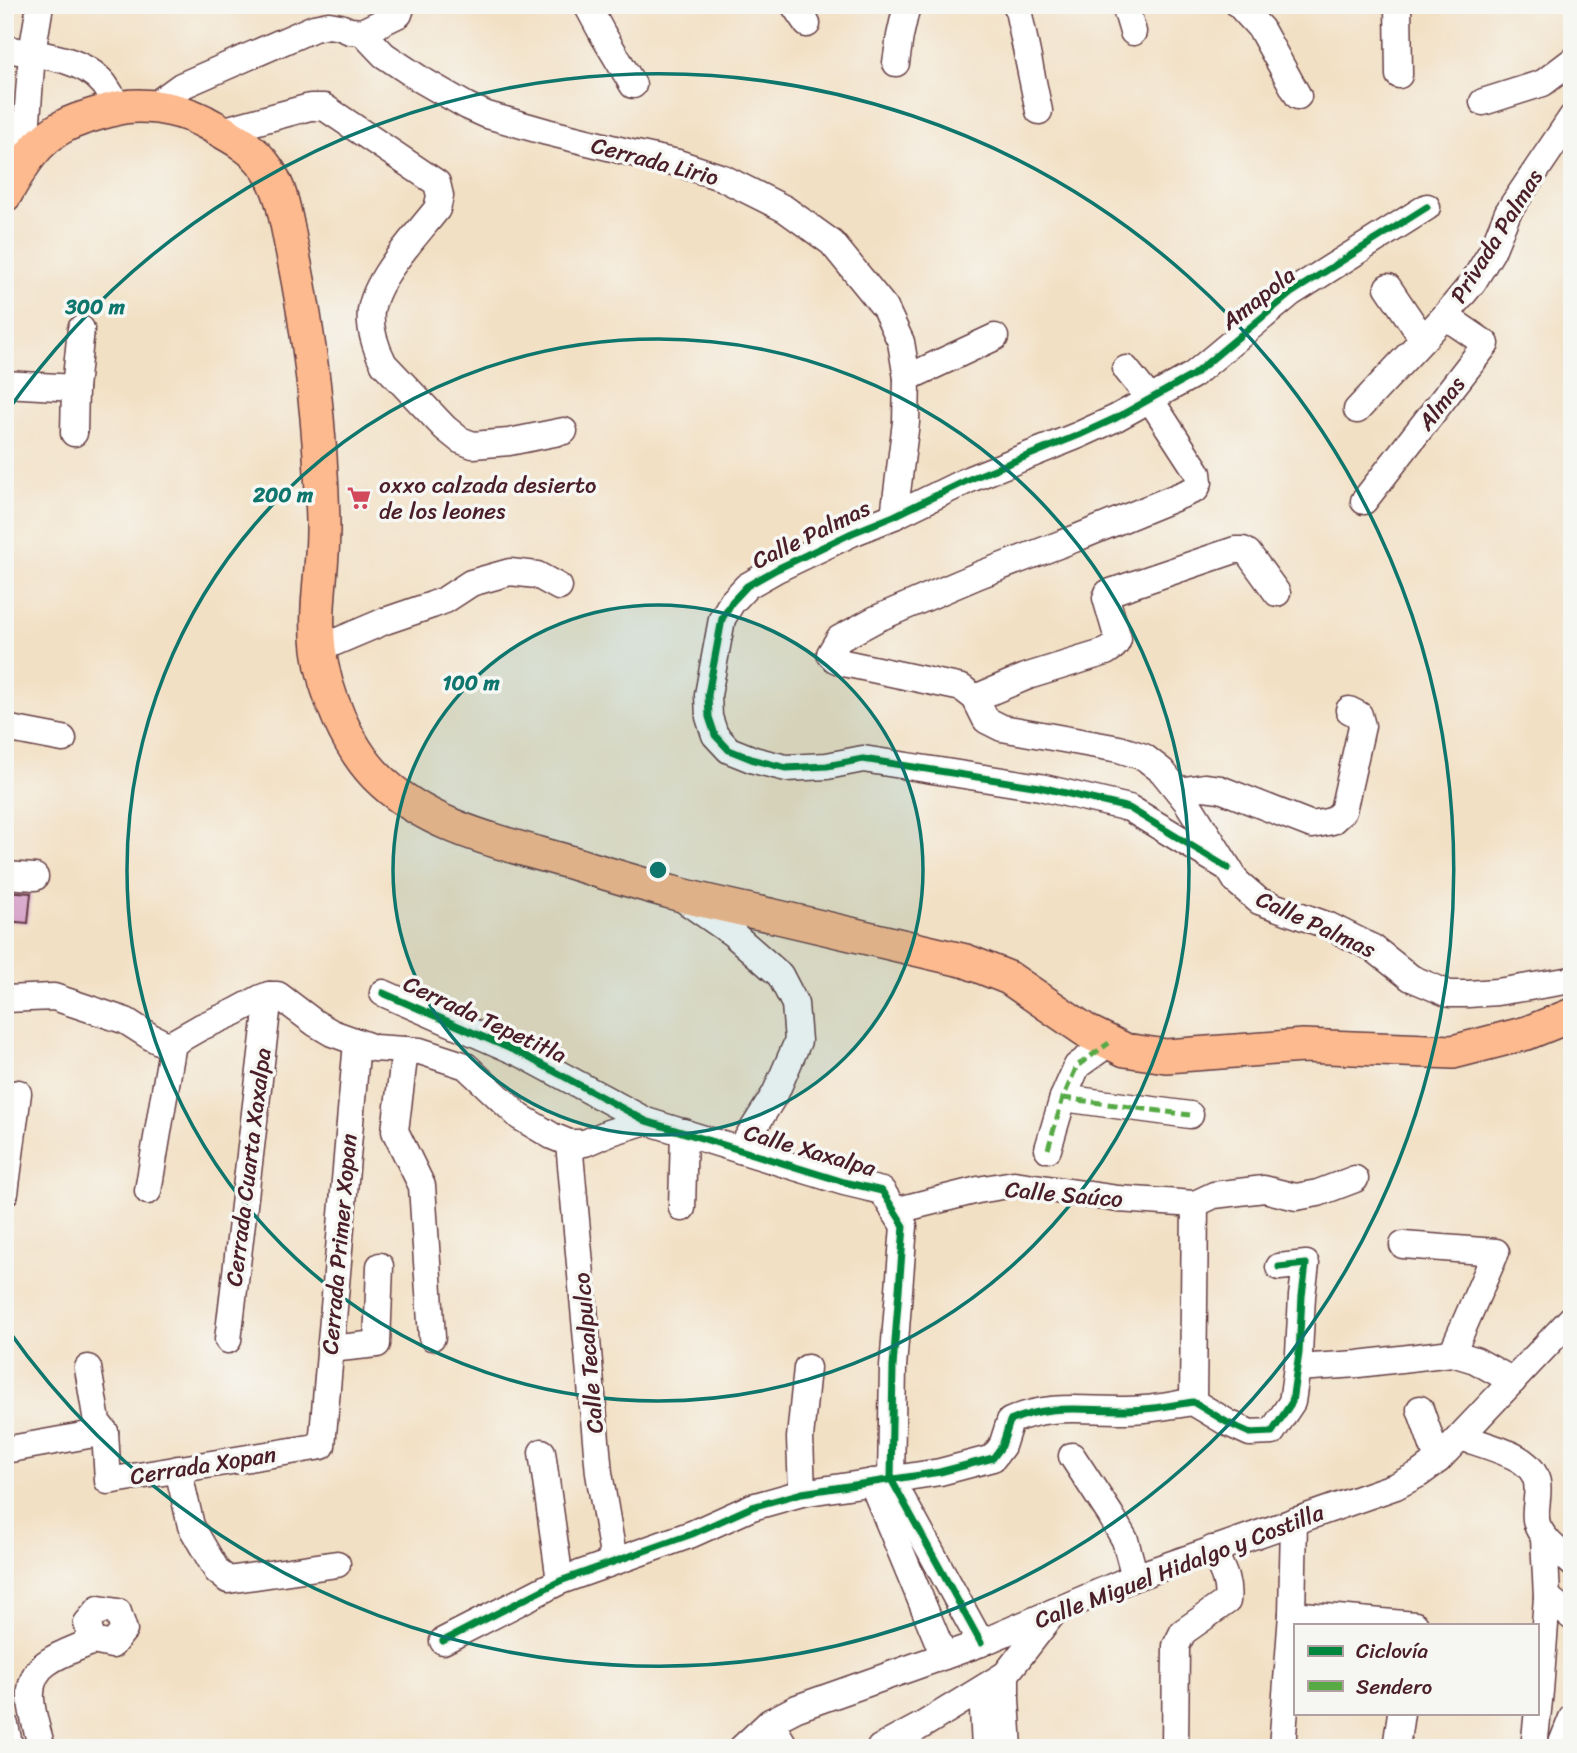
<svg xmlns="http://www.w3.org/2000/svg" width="1577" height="1753" viewBox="0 0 1577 1753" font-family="Sriracha,sans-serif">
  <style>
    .building { fill: #cf8fbe }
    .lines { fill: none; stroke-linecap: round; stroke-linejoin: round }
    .minor-casing { stroke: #633c42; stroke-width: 29 }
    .major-casing { stroke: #633c42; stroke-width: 36 }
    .minor { stroke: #fff; stroke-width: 26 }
    .major { stroke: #fcba8e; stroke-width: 33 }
    .quiet { stroke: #57aa44; stroke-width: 5; stroke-dasharray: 10 5; stroke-linecap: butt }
    .cycleway-casing { stroke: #f6f6f2; stroke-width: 11 }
    .cycleway { stroke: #00873e; stroke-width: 7 }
    .ring { fill: none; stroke: #0f766e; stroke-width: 3.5 }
    .labels { text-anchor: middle; stroke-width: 7; stroke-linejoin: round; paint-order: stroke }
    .street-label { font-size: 23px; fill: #4a1f2b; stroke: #f6f6f2 }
    .poi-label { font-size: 23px; fill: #4a1f2b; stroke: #f6f6f2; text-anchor: start }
    .centre { fill: #0f766e; stroke: #f6f6f2; stroke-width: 3.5 }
    .ring-label { font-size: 21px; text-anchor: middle; font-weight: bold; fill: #0f766e; stroke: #f6f6f2; stroke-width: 7; stroke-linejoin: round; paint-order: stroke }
  </style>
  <rect width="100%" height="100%" fill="#f6f6f2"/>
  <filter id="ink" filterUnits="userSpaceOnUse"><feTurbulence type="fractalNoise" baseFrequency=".0143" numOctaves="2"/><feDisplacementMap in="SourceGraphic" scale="14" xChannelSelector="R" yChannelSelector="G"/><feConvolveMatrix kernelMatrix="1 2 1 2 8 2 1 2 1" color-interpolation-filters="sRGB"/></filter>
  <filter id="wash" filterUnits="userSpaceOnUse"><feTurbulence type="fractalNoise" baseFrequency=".00686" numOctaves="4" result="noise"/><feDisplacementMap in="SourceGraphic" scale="28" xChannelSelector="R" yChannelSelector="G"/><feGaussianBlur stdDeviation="1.57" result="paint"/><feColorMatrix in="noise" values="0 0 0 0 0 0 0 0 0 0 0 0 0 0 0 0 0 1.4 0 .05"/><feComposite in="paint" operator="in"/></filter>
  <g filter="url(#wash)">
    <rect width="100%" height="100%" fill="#f2e0c4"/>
    <g id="blocks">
      <!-- building -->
      <polygon class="building" points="5,891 31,893 28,923 5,921"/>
    </g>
  </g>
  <g filter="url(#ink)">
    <use href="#blocks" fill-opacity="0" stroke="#633c42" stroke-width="2"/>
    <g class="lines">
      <!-- minor casing -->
      <g class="minor-casing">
        <g id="minor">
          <polyline points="587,5 602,33 633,85"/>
          <polyline points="794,5 807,24"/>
          <polyline points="1017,5 1039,111"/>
          <polyline points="1125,5 1133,32"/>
          <polyline points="1239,5 1261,29 1298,96"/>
          <polyline points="1398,5 1399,75"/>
          <polyline points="362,32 384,55 420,79 467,106 487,115 547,132 636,154 678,163 723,178 785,209 832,243 885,308 901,342 907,378 906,422 894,516"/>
          <path d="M5 49C37 54 82 57 104 84 109 91 114 100 119 107"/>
          <polyline points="896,63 900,36 907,5"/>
          <polyline points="1483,102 1543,83 1572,61"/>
          <polyline points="152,107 181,86 314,28 329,25 340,27 350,31 362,32 399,14 402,5"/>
          <path d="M221 131 310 107H324L437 183 440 196 437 209C416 236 376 277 371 311 369 328 376 349 384 364L445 428 460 440 473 445 509 442 564 431"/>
          <polyline points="24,161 32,53 40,5"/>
          <polyline points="1388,287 1423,339"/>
          <polyline points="1126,369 1150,399 1198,473 1199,482 1196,489 1074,539 979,575 876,619 839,639 830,654 835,659 844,663 962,688 975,698 986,720 1002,728 1119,749 1144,757 1162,771 1187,802 1237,882 1259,901 1329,926 1373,948 1411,978 1449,994 1468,994 1497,992 1572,980"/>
          <polyline points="907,378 995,337"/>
          <polyline points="5,384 75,388"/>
          <polyline points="1357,410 1445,316 1473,282 1492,251 1508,212 1572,117"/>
          <polyline points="74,433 75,388 81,329"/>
          <polyline points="1364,501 1486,344 1445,316"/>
          <polyline points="319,649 385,621 432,605 445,600 471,583 510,572 537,575 559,587"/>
          <path d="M975 698 1028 676 1106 652C1112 648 1116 646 1118 639L1106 598 1108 593 1235 550H1243L1248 553 1277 593"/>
          <polyline points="5,728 63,739"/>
          <polyline points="1179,791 1204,787 1220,789 1312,825 1332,821 1343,811 1362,726 1359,715 1349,710"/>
          <polyline points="1228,868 1129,808 1040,787 863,759 827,766 786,768 754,760 729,750 715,735 709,717 708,695 722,619 732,602 747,586 777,569 852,533 894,516 970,479 1079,435 1116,418 1193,375 1291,293 1427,207"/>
          <polyline points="5,875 35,877"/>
          <polyline points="686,901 732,933 780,975 795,1004 798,1041 775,1094 740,1150"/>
          <polyline points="383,993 522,1054 646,1121 844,1182 882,1191 904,1226 893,1367 891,1479 981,1643"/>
          <polyline points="5,999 54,997 126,1021 151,1037 165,1044 173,1043 201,1027 235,1012 261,998 269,995 278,995 315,1023 332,1033 374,1048 420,1051 466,1066 520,1117 552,1136 569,1143 585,1143 608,1133 646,1121"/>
          <polyline points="405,1050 395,1131 422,1186 432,1337"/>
          <polyline points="1063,1098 1190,1115"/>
          <polyline points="569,1143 599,1473 614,1561"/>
          <polyline points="1048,1149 1063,1098 1077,1066 1109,1043"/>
          <polyline points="148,1191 173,1043"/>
          <polyline points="5,1193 18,1093"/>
          <polyline points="682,1208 684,1132"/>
          <polyline points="894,1211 978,1190 1014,1184 1118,1199 1195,1204 1214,1195 1264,1189 1296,1197 1318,1193 1355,1179"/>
          <polyline points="1403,1245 1496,1252 1452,1353"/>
          <polyline points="228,1340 269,995"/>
          <polyline points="330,1349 377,1344 380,1266"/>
          <polyline points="88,1368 97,1422 105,1432"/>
          <polyline points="1297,1368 1358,1364 1452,1353 1475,1360 1513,1381"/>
          <polyline points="1193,1402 1195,1204"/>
          <polyline points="1420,1409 1438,1460"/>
          <path d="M1461 1437C1478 1443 1508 1451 1522 1461 1551 1481 1529 1506 1538 1527 1545 1542 1560 1552 1572 1563"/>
          <polyline points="5,1450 105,1432 108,1481 322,1446 357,1042"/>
          <polyline points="542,1452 560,1581"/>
          <polyline points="1072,1456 1110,1514 1125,1540 1135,1577"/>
          <polyline points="178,1469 191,1526 217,1571 228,1580 337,1564"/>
          <polyline points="872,1482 944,1656"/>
          <polyline points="802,1493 800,1438 807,1368"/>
          <polyline points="1547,1597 1572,1617"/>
          <polygon points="99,1609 118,1612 124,1630 112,1645 93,1641 87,1623"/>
          <polyline points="1292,1614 1415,1625"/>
          <path d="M443 1641 560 1581 692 1534 752 1507 802 1493 940 1472 993 1458 1002 1446 1010 1421C1057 1400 1096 1414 1144 1409 1160 1408 1177 1404 1193 1402L1228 1423 1250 1433 1272 1432 1292 1402 1299 1353 1302 1296 1306 1264 1279 1267"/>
          <polyline points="982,1690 985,1748"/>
          <polyline points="770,1722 786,1748"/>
          <polyline points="5,1725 10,1748"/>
          <path d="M42 1748C35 1720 18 1681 48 1662 61 1653 78 1648 93 1641"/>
          <polyline points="742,1748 770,1722 797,1708 981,1643 1135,1577 1396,1486 1419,1474 1438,1460 1572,1318"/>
          <polyline points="880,1748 921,1726 1006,1674"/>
          <polyline points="1009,1748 1006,1700 1006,1674 1054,1612"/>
          <path d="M1175 1748 1176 1646 1183 1632 1227 1601C1230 1581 1220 1566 1212 1549"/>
          <polyline points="1282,1748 1292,1614 1294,1521"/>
          <polyline points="1396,1748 1401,1713"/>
          <polyline points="1534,1748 1540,1691 1547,1597 1544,1538"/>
          <polyline points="1560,1748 1572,1718"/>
        </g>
      </g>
      <!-- major casing -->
      <g class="major-casing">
        <path id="major" d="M5 195C21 167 36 140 66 125 80 118 96 114 111 110 138 101 178 108 203 121 226 134 251 145 266 167 283 190 286 221 292 249 310 337 321 432 323 523 324 565 314 606 319 649 324 691 347 746 376 776 428 829 507 844 576 864 608 874 641 884 674 893 707 902 741 909 774 916 838 931 902 946 966 961L1009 978 1088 1032 1125 1050 1166 1056 1303 1046 1453 1052 1527 1033 1572 1015"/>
      </g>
      <!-- minor -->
      <use href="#minor" class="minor"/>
      <!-- major -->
      <use href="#major" class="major"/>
      <!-- quiet -->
      <g class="quiet">
        <polyline points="1063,1098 1190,1115"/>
        <polyline points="1048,1149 1063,1098 1077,1066 1109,1043"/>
      </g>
      <!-- cycleway casing -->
      <g class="cycleway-casing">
        <g id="cycleway">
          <polyline points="1228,868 1129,808 1040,787 863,759 827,766 786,768 754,760 729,750 715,735 709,717 708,695 722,619 732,602 747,586 777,569 852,533 894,516 970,479 1079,435 1116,418 1193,375 1291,293 1427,207"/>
          <polyline points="383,993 522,1054 646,1121 844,1182 882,1191 904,1226 893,1367 891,1479 981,1643"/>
          <path d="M443 1641 560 1581 692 1534 752 1507 802 1493 940 1472 993 1458 1002 1446 1010 1421C1057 1400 1096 1414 1144 1409 1160 1408 1177 1404 1193 1402L1228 1423 1250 1433 1272 1432 1292 1402 1299 1353 1302 1296 1306 1264 1279 1267"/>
        </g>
      </g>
      <!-- cycleway -->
      <use href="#cycleway" class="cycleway"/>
    </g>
  </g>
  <!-- distance rings -->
  <circle cx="658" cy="870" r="265" fill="#0f766e" fill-opacity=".12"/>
  <g class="ring">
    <circle cx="658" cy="870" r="265"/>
    <circle cx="658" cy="870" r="531"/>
    <path d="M6 413A796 796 0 1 1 6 1327"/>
  </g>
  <!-- icons -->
  <defs>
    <g id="supermarket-bare" transform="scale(1.89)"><path d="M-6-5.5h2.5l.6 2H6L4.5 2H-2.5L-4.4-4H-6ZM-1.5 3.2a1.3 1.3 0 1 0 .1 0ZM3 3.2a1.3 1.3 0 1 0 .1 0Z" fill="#d1495b" stroke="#f6f6f2" stroke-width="2.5" paint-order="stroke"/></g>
  </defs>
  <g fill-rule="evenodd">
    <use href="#supermarket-bare" x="359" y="498"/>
  </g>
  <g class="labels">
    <!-- street labels -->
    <g class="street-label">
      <text transform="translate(655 161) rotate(15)" y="8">Cerrada Lirio</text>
      <text transform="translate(1496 236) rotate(-58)" y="8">Privada Palmas</text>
      <text transform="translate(1258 298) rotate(-38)" y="8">Amapola</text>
      <text transform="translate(1441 403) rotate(-52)" y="8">Almas</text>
      <text transform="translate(811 534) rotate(-26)" y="8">Calle Palmas</text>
      <text transform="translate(1316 924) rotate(25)" y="8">Calle Palmas</text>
      <text transform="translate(485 1019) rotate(25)" y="8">Cerrada Tepetitla</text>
      <text transform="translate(810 1150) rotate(16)" y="8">Calle Xaxalpa</text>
      <text transform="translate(248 1167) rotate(-83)" y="8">Cerrada Cuarta Xaxalpa</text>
      <text transform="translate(1064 1194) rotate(5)" y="8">Calle Saúco</text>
      <text transform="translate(339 1244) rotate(-85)" y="8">Cerrada Primer Xopan</text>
      <text transform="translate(588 1353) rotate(-95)" y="8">Calle Tecalpulco</text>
      <text transform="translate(203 1465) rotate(-9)" y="8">Cerrada Xopan</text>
      <text transform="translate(1179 1566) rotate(-21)" y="8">Calle Miguel Hidalgo y Costilla</text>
    </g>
    <!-- poi labels -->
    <g class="poi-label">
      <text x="379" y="493">oxxo calzada desierto<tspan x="379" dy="26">de los leones</tspan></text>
    </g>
  </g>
  <circle cx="658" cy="870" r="10" class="centre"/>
  <g class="ring-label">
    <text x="95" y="314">300 m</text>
    <text x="283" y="502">200 m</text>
    <text x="471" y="690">100 m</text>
  </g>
  <!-- margin -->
  <rect width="1577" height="1753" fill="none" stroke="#f6f6f2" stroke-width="28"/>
  <!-- legend -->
  <rect x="1294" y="1624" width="245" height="91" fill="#f6f6f2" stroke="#b1a0a2" stroke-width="2"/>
  <rect x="1308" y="1646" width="35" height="10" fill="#00873e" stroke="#b1a0a2" stroke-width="2"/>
  <text x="1356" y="1658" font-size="21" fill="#4a1f2b">Ciclovía</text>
  <rect x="1308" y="1681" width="35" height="10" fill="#57aa44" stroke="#b1a0a2" stroke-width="2"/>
  <text x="1356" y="1694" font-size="21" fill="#4a1f2b">Sendero</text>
</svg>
